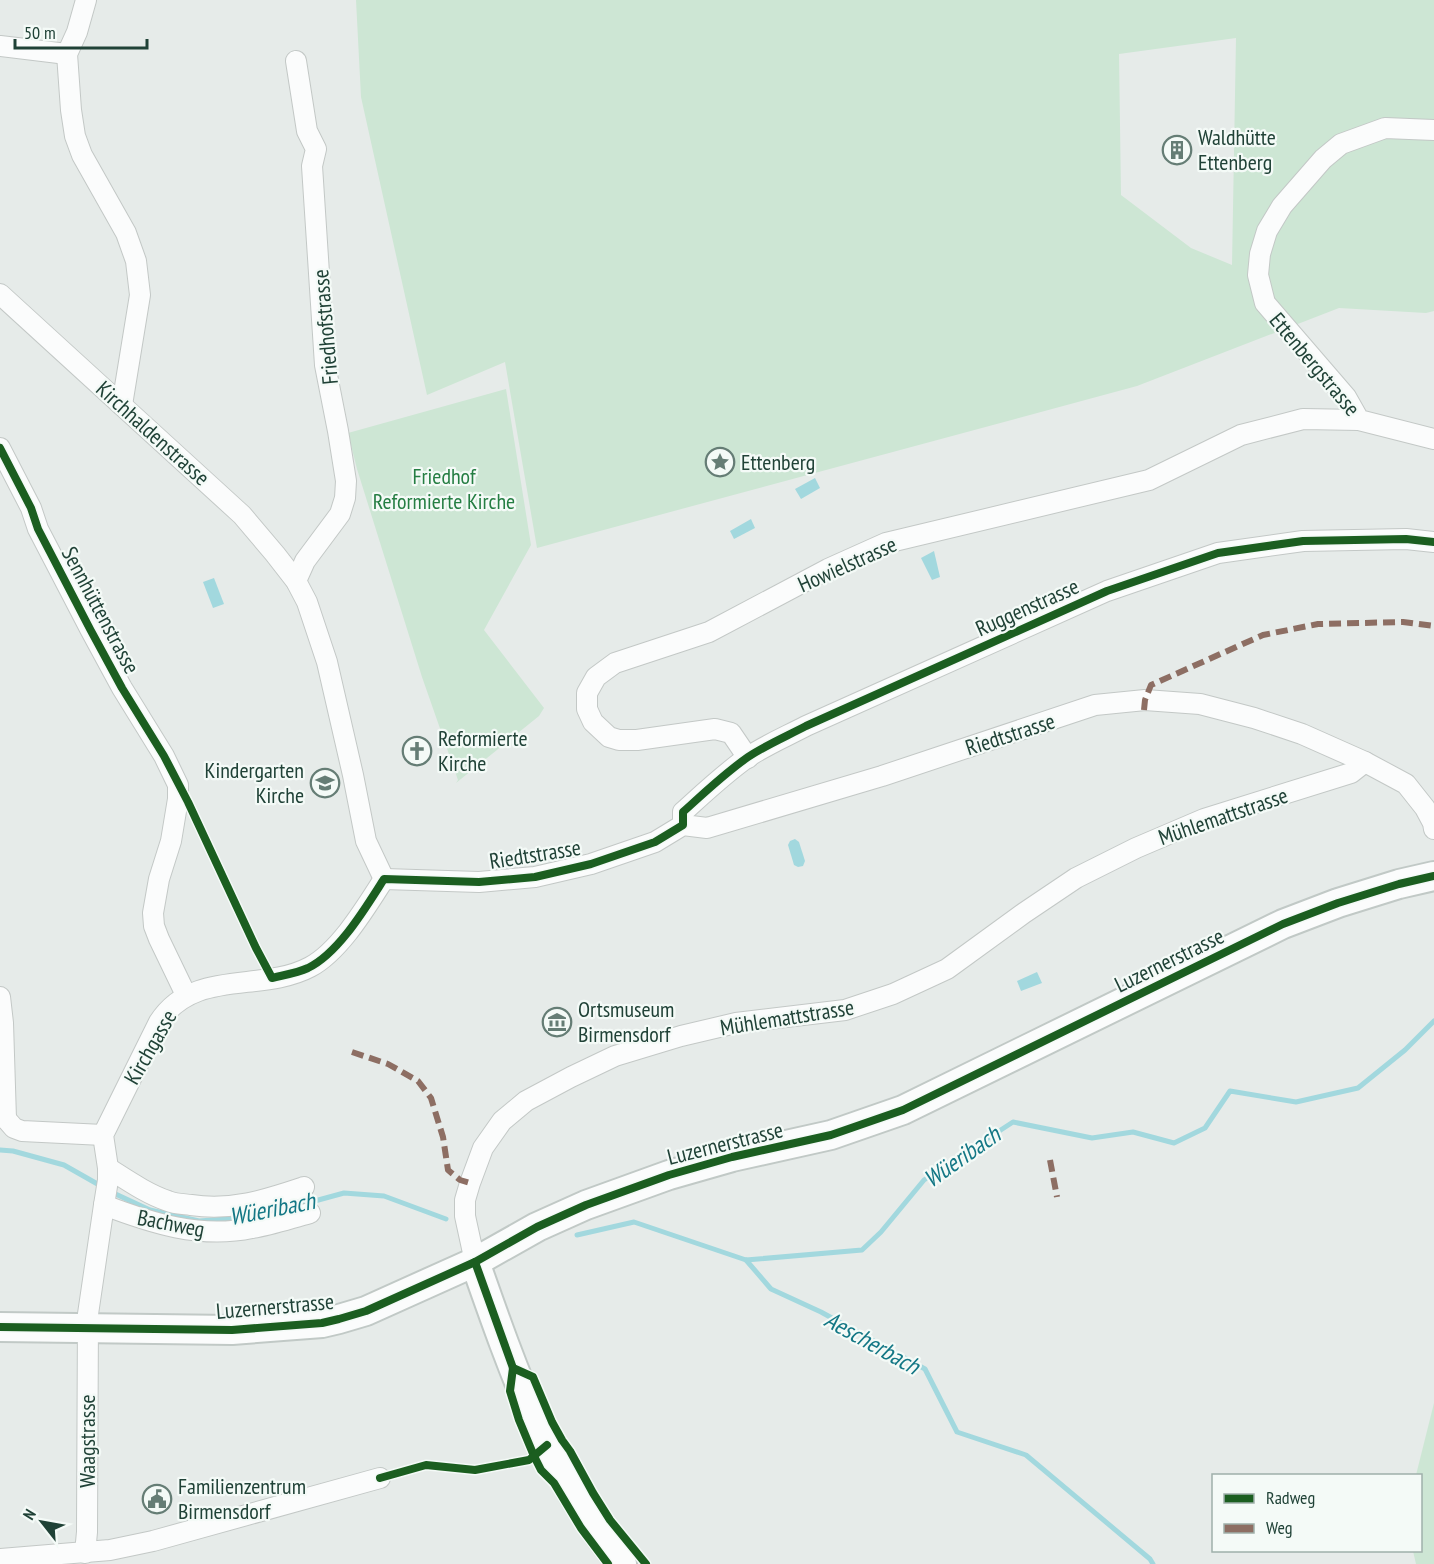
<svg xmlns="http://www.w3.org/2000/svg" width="1434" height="1564" viewBox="0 0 1434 1564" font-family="'PT Sans Narrow',sans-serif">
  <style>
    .green { fill: #cde6d4; fill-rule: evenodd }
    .water { fill: #a2d8de }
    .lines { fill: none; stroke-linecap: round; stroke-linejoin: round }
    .stream { stroke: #a2d8de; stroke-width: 5 }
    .minor-casing { stroke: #c3c8c6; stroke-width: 22 }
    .secondary-casing { stroke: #c1c9c6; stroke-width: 32 }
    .minor { stroke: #fbfcfc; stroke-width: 20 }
    .secondary { stroke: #fbfcfc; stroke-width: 28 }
    .quiet { stroke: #8d6e63; stroke-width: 6; stroke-dasharray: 12 6; stroke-linecap: butt }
    .cycleway-casing { stroke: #f4faf7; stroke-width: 11 }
    .cycleway { stroke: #1b5e20; stroke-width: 8 }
    .labels { text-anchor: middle; stroke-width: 4.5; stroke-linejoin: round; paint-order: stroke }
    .poi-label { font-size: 22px; fill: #204237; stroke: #f4faf7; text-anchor: start }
    .street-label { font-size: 22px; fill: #204237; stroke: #f4faf7 }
    .park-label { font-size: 22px; fill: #257e43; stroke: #f4faf7 }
    .water-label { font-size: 24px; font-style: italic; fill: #137785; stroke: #f4faf7 }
  </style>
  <rect width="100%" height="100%" fill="#e6ebe9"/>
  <!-- green -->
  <g class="green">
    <path d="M356 0H1434V311L1426 313 1339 308 1137 386 537 548 505 362 427 395 361 97ZM1236 38 1232 265 1191 248 1121 195 1119 54Z"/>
    <polygon points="506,389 531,545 484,630 544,708 539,716 456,783 458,780 422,677 357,469 348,433"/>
    <polygon points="1434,1403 1434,1564 1416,1564 1413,1551 1420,1550 1420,1476 1416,1475"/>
  </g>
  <!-- water -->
  <g class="water">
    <polygon points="815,478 820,488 801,499 795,489"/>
    <polygon points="751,519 755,528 734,539 730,531"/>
    <polygon points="934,551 940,577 932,580 921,558"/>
    <polygon points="214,578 224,604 213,608 203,582"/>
    <polygon points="795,839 799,842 805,861 803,866 798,867 794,865 788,845 790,841"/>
    <polygon points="1037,972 1042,983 1021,991 1017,981"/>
  </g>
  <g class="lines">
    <!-- stream -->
    <g class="stream">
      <polyline points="0,1150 13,1151 64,1165 101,1186"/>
      <polyline points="109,1191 150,1210 199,1221 256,1217 344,1193 384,1196 446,1219"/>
      <polyline points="577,1235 634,1222 746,1260 862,1250 881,1232 924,1180 1013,1122 1092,1138 1133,1132 1174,1143 1205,1128 1230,1091 1296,1102 1358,1088 1405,1050 1434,1021"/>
      <polyline points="746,1260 771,1289 821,1312 925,1369 957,1432 1026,1455 1150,1559 1153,1564"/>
    </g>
    <!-- minor casing -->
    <g class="minor-casing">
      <g id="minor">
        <polyline points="86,0 77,32 67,54 71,110 75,136 82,155 126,233 136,261 140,295 122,405"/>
        <polyline points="0,46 67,54"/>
        <polyline points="1434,130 1385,128 1341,144 1323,159 1282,206 1267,231 1260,254 1258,275 1265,303 1346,397 1359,420 1434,439"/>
        <polyline points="0,294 242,515 275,554 296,581 307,602 327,662 353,775 366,841 384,879"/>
        <polyline points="0,448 31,508 38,529 90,629 122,688 164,756 178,785 178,799 171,841 159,879 153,913 154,926 159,939 186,995"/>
        <polyline points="296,581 305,561 340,514 345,498 346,481 338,431 325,365 312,166 316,149 307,131 296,61"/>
        <polyline points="748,758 731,733 715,729 637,740 619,740 609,737 593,722 587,709 587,693 596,677 615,663 709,632 828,569 886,543 1149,480 1241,435 1303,419 1359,420"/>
        <path d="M683 825V812C704 793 725 773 748 757 766 745 787 736 806 726L1107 591 1218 553 1303 541 1406 539 1434 542"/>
        <polyline points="384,879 479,882 535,877 591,864 655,842 683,825 707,828 882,776 1095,705 1145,700 1200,704 1254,718 1302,734 1365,762 1406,784 1425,808 1433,823 1434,829"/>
        <polyline points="0,997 3,1023 6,1119"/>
        <polyline points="6,1119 14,1128 22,1131 103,1135"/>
        <path d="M108 1168C127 1180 147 1194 168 1201 175 1204 184 1204 191 1205 233 1211 265 1200 304 1187"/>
        <path d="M104 1205C151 1223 200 1239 252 1228 271 1225 291 1218 310 1213"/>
        <polyline points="475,1262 465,1216 465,1200 470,1183 483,1148 502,1121 526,1101 571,1077 615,1056 681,1036 736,1023 845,1010 893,994 947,969 1024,913 1076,878 1136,848 1204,819 1351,773 1365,762"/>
        <path d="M85 1553 87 1532 88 1314 104 1205 108 1180V1168L103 1135 159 1022C194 968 261 993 310 967 340 951 366 907 384 879"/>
        <polyline points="0,1559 110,1550 153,1541 380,1478"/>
      </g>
    </g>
    <!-- secondary casing -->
    <g class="secondary-casing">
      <g id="secondary">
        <path d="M475 1262C511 1365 551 1481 622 1564"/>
        <polyline points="0,1327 232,1330 322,1323 339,1319 366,1311 475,1262 537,1227 586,1205 669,1175 732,1157 831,1135 903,1110 1283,924 1338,903 1399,884 1434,876"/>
      </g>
    </g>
    <!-- minor -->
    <use href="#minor" class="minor"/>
    <!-- secondary -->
    <use href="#secondary" class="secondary"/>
    <!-- quiet -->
    <g class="quiet">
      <polyline points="1144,710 1145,700 1151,685 1263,635 1318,624 1403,622 1434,626"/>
      <polyline points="352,1052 388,1064 418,1081 431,1098 443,1137 448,1170 460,1180 470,1183"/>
      <polyline points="1050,1160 1057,1197"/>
    </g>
    <!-- cycleway casing -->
    <g class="cycleway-casing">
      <g id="cycleway">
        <path d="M0 448 31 508 38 529 90 629 122 688 164 756 188 802 256 948 272 978C284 975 297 973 308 968 339 953 366 907 384 879L479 882 535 877 591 864 655 842 683 825V812C704 793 725 773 748 757 766 745 787 736 806 726L1107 591 1218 553 1303 541 1406 539 1434 542"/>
        <polyline points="475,1262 513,1368 510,1391 519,1420 534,1456 541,1470 554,1483 581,1528 608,1564"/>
        <polyline points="0,1327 232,1330 322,1323 339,1319 366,1311 475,1262 537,1227 586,1205 669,1175 732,1157 831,1135 903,1110 1283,924 1338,903 1399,884 1434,876"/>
        <polyline points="513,1368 533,1377 552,1422 562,1440 570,1451 593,1493 610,1520 646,1564"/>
        <polyline points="380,1478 426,1465 475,1470 529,1460 547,1445"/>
      </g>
    </g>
    <!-- cycleway -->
    <use href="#cycleway" class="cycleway"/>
  </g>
  <!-- icons -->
  <defs>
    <g id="building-ring" transform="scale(1.5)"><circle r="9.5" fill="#f4faf7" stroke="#657d75" stroke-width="1.5"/><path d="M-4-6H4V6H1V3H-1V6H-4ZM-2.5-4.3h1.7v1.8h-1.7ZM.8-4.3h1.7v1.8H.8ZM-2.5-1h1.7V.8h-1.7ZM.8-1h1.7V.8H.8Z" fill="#657d75"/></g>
    <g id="sight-ring" transform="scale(1.5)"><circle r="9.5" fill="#f4faf7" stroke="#657d75" stroke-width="1.5"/><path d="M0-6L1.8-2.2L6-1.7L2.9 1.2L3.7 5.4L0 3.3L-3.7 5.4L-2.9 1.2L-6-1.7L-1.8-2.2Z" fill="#657d75"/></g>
    <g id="church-ring" transform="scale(1.5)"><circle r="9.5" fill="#f4faf7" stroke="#657d75" stroke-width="1.5"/><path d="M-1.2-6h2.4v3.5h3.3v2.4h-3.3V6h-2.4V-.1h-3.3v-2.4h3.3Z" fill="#657d75"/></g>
    <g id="school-ring" transform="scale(1.5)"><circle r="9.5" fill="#f4faf7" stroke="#657d75" stroke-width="1.5"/><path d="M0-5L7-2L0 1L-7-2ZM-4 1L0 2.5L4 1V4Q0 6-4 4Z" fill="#657d75"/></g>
    <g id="museum-ring" transform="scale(1.5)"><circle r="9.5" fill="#f4faf7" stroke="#657d75" stroke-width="1.5"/><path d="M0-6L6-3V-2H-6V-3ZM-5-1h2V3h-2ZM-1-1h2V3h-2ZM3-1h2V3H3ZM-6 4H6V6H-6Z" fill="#657d75"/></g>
    <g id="civic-ring" transform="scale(1.5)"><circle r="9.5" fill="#f4faf7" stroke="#657d75" stroke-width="1.5"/><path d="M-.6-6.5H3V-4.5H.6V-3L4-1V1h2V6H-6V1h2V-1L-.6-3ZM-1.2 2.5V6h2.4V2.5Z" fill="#657d75"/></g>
  </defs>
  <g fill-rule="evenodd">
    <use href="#building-ring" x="1177" y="150"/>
    <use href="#sight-ring" x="720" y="462"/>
    <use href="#church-ring" x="417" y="751"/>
    <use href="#school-ring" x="325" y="783"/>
    <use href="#museum-ring" x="557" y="1022"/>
    <use href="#civic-ring" x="157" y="1499"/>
  </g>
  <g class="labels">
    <!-- poi labels -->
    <g class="poi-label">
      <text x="1198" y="145">Waldhütte<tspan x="1198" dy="25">Ettenberg</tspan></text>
      <text x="741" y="470">Ettenberg</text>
      <text x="438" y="746">Reformierte<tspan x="438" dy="25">Kirche</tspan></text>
      <text x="304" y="778" text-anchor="end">Kindergarten<tspan x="304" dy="25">Kirche</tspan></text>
      <text x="578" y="1017">Ortsmuseum<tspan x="578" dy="25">Birmensdorf</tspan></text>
      <text x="178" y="1494">Familienzentrum<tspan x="178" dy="25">Birmensdorf</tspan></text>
    </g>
    <!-- street labels -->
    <g class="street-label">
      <text transform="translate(325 327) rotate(-95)" y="8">Friedhofstrasse</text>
      <text transform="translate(1315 364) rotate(50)" y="8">Ettenbergstrasse</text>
      <text transform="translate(153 433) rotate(42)" y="8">Kirchhaldenstrasse</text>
      <text transform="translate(847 564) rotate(-24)" y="8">Howielstrasse</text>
      <text transform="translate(1027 607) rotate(-24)" y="8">Ruggenstrasse</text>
      <text transform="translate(101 610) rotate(62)" y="8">Sennhüttenstrasse</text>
      <text transform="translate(1010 734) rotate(-18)" y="8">Riedtstrasse</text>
      <text transform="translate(1223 816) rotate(-19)" y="8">Mühlemattstrasse</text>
      <text transform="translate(535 854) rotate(-9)" y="8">Riedtstrasse</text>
      <text transform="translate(1169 960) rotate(-26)" y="8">Luzernerstrasse</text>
      <text transform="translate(787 1017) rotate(-9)" y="8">Mühlemattstrasse</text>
      <text transform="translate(150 1047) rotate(-60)" y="8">Kirchgasse</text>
      <text transform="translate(725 1143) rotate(-14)" y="8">Luzernerstrasse</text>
      <text transform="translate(171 1223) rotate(11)" y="8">Bachweg</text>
      <text transform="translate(275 1306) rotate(-5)" y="8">Luzernerstrasse</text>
      <text transform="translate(87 1441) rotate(-90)" y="8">Waagstrasse</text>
    </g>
    <!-- park labels -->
    <g class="park-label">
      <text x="444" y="484">Friedhof<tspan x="444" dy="25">Reformierte Kirche</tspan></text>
    </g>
    <!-- water labels -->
    <g class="water-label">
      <text transform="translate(962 1157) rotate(-35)" y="8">Wüeribach</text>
      <text transform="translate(272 1209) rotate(-11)" y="8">Wüeribach</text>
      <text transform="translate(872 1343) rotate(29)" y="8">Aescherbach</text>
    </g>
  </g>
  <!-- legend -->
  <rect x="1212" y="1474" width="210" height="78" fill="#f4faf7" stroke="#9fb0aa" stroke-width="1.5"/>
  <rect x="1224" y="1494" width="30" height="9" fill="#1b5e20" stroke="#9fb0aa" stroke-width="1.5"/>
  <text x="1266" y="1504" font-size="18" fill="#204237">Radweg</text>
  <rect x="1224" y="1524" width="30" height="9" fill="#8d6e63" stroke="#9fb0aa" stroke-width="1.5"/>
  <text x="1266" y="1534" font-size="18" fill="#204237">Weg</text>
  <!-- north arrow -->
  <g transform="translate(42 1522) rotate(301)" stroke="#f4faf7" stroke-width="4.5" paint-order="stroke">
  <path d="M0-4.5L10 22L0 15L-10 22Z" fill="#204237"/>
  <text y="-9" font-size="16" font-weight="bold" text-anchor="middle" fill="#204237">N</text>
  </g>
  <!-- scale -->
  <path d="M15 39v9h132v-9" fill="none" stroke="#204237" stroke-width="3"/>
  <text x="24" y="39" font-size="18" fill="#204237" stroke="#f4faf7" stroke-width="4.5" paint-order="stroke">50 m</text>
</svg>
